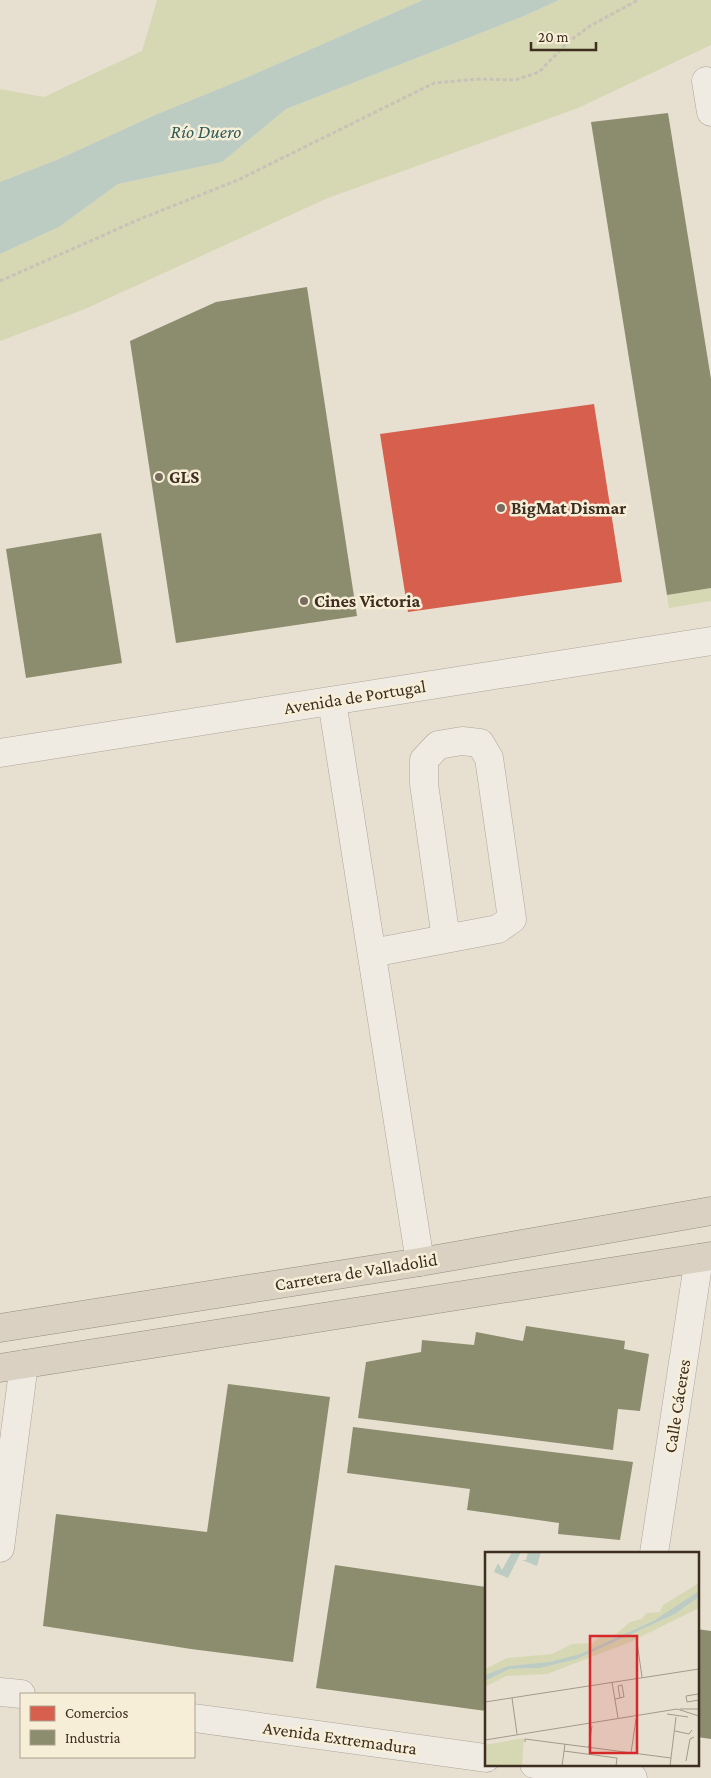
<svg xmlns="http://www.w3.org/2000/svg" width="711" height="1778" viewBox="0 0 711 1778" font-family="'Crimson Pro',serif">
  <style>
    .green { fill: #d6d7b3 }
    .water { fill: #bcccc2 }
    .shops { fill: #d6604d }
    .industry { fill: #8c8c6e }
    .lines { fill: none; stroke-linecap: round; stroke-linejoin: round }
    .minor-casing { stroke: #ada599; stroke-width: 29 }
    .highway-casing { stroke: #928b80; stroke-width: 29 }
    .path { stroke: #c8c2b9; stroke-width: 3; stroke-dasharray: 4 2.5; stroke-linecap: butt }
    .minor { stroke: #efebe3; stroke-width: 28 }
    .highway { stroke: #dad1c2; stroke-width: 28 }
    .poi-dot { fill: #786c5e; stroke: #f7eed8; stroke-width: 2 }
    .labels { text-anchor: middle; stroke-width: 5; stroke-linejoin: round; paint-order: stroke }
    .poi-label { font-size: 18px; font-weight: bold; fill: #3d2e20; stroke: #f7eed8; text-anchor: start }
    .street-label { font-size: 18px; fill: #3d2e20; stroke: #f7eed8 }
    .water-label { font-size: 19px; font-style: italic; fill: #2f5d5a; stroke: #f7eed8 }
    .inset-road { fill: none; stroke: #a3998a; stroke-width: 1 }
    .view { fill: #d62828; fill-opacity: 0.15; stroke: #d62828; stroke-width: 2.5 }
    .inset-edge { fill: none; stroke: #3d2e20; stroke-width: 2.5 }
  </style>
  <rect width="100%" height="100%" fill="#e7e0d1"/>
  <!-- green -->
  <g class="green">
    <polygon points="157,0 423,0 248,77 155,115 59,159 0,182 0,89 44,97 142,51"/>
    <polygon points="559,0 711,0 711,45 578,108 328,198 85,309 0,341 0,254 59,227 118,184 222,162 286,109 524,16"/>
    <polygon points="711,588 711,601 669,608 667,595"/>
  </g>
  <!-- water -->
  <polygon class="water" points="423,0 559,0 524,16 286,109 222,162 118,184 59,227 0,254 0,182 59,159 155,115 248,77"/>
  <!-- shops -->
  <polygon class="shops" points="594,404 622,582 408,612 380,434"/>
  <!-- industry -->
  <g class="industry">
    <polygon points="668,113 711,379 711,588 667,595 591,122"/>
    <polygon points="307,287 357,616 176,643 130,341 216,302"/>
    <polygon points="101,533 122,663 26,678 6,549"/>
    <polygon points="526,1326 625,1341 624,1349 649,1354 640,1411 618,1409 613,1450 358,1418 366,1362 421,1352 422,1340 474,1345 476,1332 523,1341"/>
    <polygon points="228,1384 330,1397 293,1662 191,1649 43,1626 56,1514 207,1532"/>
    <polygon points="353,1427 633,1462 620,1540 558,1534 559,1523 467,1510 470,1489 347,1473"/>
    <polygon points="335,1565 486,1587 486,1711 316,1688"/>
    <polygon points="697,1629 711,1631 711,1739 697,1737"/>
  </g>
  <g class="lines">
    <!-- minor casing -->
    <g class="minor-casing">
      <g id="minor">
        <polyline points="706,81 711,112"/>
        <polyline points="332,701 420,1262"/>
        <polyline points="0,753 711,641"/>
        <polyline points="372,953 498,929 512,919 489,758 480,743 462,741 438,745 424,760 424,784 446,939"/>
        <polyline points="0,1548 24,1364"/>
        <polyline points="654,1553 699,1258"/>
        <polyline points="0,1692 21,1694"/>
        <polyline points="194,1718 486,1758"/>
        <polyline points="534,1764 633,1778"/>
      </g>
    </g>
    <!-- highway casing -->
    <g class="highway-casing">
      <g id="highway">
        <polyline points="0,1328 420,1262 711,1211"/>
        <polyline points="0,1368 711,1256"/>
      </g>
    </g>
    <!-- path -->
    <polyline class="path" points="0,281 140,219 238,180 434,83 479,79 515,80 539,72 568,42 590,26 638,0"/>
    <!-- minor -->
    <use href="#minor" class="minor"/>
    <!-- highway -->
    <use href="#highway" class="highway"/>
  </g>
  <!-- markers -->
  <g class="poi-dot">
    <circle cx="159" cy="477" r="5"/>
    <circle cx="501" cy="508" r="5"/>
    <circle cx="304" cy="601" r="5"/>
  </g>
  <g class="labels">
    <!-- poi labels -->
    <g class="poi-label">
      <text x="169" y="483">GLS</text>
      <text x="511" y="514">BigMat Dismar</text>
      <text x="314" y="607">Cines Victoria</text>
    </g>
    <!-- street labels -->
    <g class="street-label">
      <text transform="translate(355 697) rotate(-9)" y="6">Avenida de Portugal</text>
      <text transform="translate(356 1272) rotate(-9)" y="6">Carretera de Valladolid</text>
      <text transform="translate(677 1406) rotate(-81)" y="6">Calle Cáceres</text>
      <text transform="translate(340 1738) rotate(8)" y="6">Avenida Extremadura</text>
    </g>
    <!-- water labels -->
    <g class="water-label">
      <text x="206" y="138">Río Duero</text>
    </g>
  </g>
  <!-- overview -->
  <g transform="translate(485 1552)">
    <rect width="214" height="214" fill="#e7e0d1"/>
    <path d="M214 31 212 42 178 64 95 102 64 110 23 114 0 123V117L22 106 67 102 87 92 108 91 116 84 130 83 145 70 157 67 161 61 175 60 178 53ZM214 45V56L143 91 62 122 21 124 0 135V129L24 117 55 116 92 107 190 62ZM39 186 37 214H0V193Z" fill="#d6d7b3"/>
    <path d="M27 0H36L23 26 9 20 13 11 17 18ZM43 0H56L52 14 37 8H41ZM214 39V45L190 62 92 107 55 116 24 117 0 129V123L23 114 64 110 95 102 170 68Z" fill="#bcccc2"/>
    <path class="inset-road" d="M152 90 157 125M127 130 133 166M214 145 213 142 201 144 202 150 214 148M27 146 32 182M130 147 135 146 138 145H139L137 133 133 134 135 146M0 150 214 117M195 157H214M182 162 203 165M190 179 204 182 207 178M0 188 192 157 214 164M40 190V187L186 206M104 195 107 174M79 199 132 206 131 214M146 201 151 167M201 209 205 187 209 185M77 214 80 192M185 214 191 165"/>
    <path class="view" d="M105 84H152V201H105Z"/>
    <rect width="214" height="214" class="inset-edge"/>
  </g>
  <!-- legend -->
  <rect x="20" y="1693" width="175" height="65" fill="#f7eed8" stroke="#ada18e"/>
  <rect x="30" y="1706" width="25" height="15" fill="#d6604d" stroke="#ada18e"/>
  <text x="65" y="1718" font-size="15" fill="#3d2e20">Comercios</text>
  <rect x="30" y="1730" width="25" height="15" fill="#8c8c6e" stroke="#ada18e"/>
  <text x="65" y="1743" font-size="15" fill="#3d2e20">Industria</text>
  <!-- scale -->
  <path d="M531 42v8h65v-8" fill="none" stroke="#3d2e20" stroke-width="2.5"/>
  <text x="538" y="42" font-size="15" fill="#3d2e20" stroke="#f7eed8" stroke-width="4" paint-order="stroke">20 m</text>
</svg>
